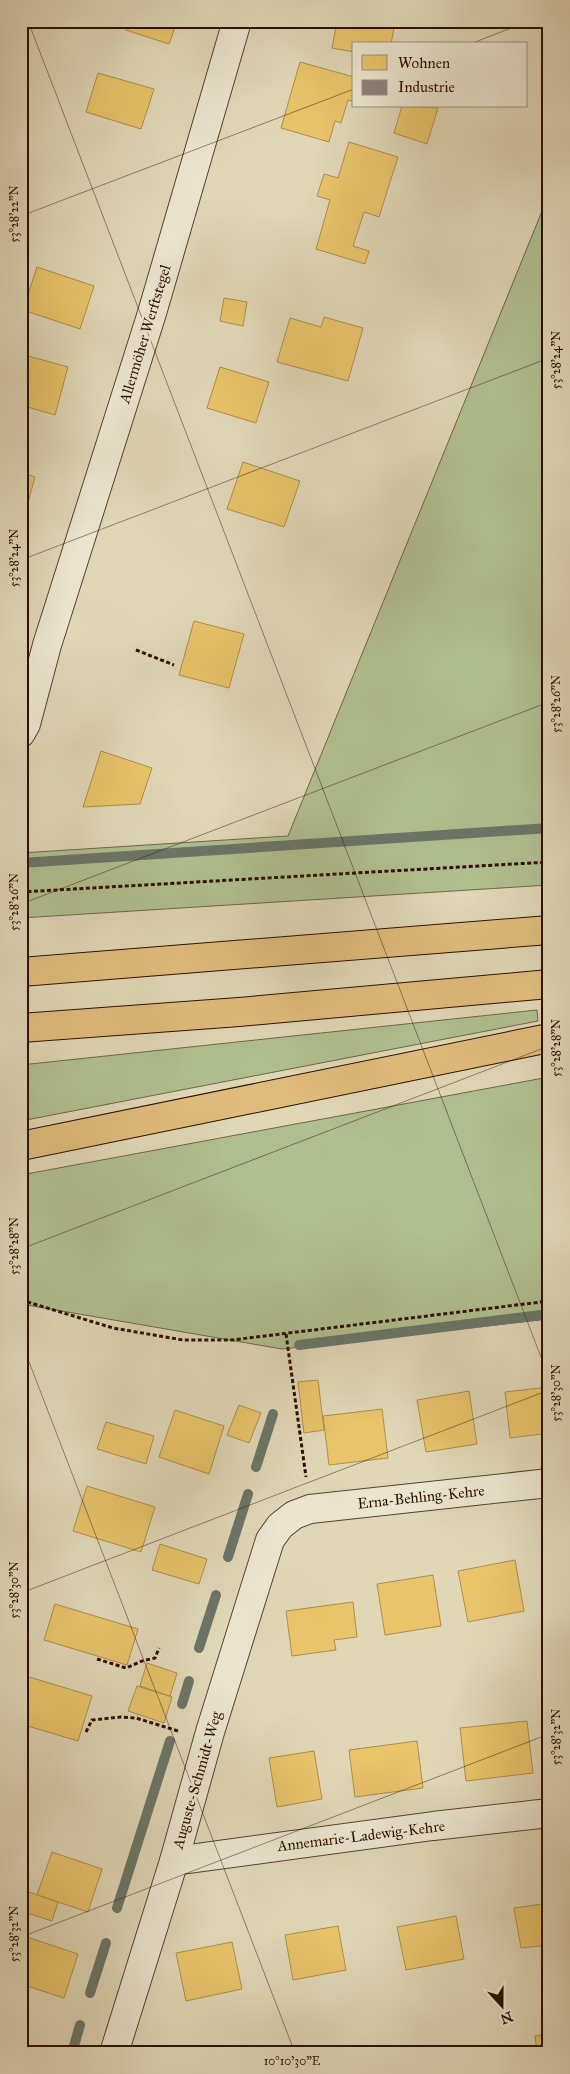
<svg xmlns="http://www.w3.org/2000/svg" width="570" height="2074" viewBox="0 0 570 2074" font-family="'IM FELL Great Primer',serif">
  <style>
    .green { fill: #b0bf90; stroke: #6e6649 }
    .homes { fill: #e9c46a; stroke: #b08d4b }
    .industry { fill: #8a817c; stroke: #6e5e57 }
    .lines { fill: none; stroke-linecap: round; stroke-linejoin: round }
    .stream { stroke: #6a7569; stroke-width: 10 }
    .street-casing { stroke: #59402f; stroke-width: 30 }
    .highway-casing { stroke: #2c0d02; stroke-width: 30 }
    .path { stroke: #2c0d02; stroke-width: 3; stroke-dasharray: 4 2.5; stroke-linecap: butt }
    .street { stroke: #ebe5d0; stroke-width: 28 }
    .highway { stroke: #e0bc7c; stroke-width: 28 }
    .ticks { fill: none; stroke: #2c0d02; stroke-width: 1; stroke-opacity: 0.45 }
    .labels { text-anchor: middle; stroke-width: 5; stroke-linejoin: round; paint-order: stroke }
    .street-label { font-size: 15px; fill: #2c0d02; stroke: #ebe5d0 }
    .neatline { fill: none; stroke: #2c0d02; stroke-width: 2 }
    .ticks-label { font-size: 12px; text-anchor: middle; fill: #2c0d02 }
  </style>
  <rect width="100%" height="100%" fill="#e0d7b7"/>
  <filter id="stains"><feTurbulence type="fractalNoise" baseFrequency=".004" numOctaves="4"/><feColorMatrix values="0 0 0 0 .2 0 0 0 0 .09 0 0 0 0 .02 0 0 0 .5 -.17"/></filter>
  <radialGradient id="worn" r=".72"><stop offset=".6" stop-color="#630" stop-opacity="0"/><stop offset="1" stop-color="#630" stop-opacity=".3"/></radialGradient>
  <!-- green -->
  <g class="green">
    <polygon points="549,194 549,885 21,918 21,853 288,836"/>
    <polygon points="537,1010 538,1021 21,1121 21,1065"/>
    <polygon points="549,1077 549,1319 282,1349 21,1304 21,1175"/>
  </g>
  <!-- homes -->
  <g class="homes">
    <polygon points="128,21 177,21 169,44 126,30"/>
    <polygon points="337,21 361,21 394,28 391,44 354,44 354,52 332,48"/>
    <polygon points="300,62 354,77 354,102 348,100 341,123 335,121 329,142 281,128"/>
    <polygon points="98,73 154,89 141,129 86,112"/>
    <polygon points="402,106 438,108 427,144 394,133"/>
    <polygon points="349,142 398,157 379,217 364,212 353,246 369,251 365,264 316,249 330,200 317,196 324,174 338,178"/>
    <polygon points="37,267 94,286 80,329 23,310"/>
    <polygon points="224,298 247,302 243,326 220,321"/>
    <polygon points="324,317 363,328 348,381 277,362 290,318 321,327"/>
    <polygon points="21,354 68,367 55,415 21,405"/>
    <polygon points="220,367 269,382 256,423 207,408"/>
    <polygon points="243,462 300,481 284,527 227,509"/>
    <polygon points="21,472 35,477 23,521 21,520"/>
    <polygon points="194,621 244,634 229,688 179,675"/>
    <polygon points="101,751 152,768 140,804 83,807"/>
    <polygon points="21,1315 26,1316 21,1331"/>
    <polygon points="318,1380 324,1430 304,1433 298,1382"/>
    <polygon points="549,1387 549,1433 510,1438 505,1392"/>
    <polygon points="469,1391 477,1444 426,1452 417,1400"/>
    <polygon points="239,1405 261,1413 249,1443 227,1435"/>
    <polygon points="382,1409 388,1458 329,1465 323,1416"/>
    <polygon points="175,1410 224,1426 209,1474 159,1457"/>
    <polygon points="106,1422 154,1436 146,1464 97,1449"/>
    <polygon points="87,1486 155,1507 141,1552 73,1531"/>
    <polygon points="160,1544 207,1559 199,1584 152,1570"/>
    <polygon points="515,1560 524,1611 468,1622 458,1571"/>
    <polygon points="433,1575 441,1626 385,1635 377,1584"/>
    <polygon points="353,1602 357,1637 334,1640 336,1650 292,1656 286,1611"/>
    <polygon points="55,1604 138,1629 127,1665 44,1640"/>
    <polygon points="147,1663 177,1673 170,1696 140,1686"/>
    <polygon points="26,1676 92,1696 78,1741 21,1724 21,1693"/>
    <polygon points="137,1686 172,1697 164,1723 128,1711"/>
    <polygon points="527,1721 533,1773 466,1781 460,1728"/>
    <polygon points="417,1741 423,1788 355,1797 349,1750"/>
    <polygon points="314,1751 322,1799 277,1807 269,1758"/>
    <polygon points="52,1852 102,1869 88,1912 37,1895"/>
    <polygon points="23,1890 58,1902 52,1921 21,1911"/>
    <polygon points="549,1903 549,1945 521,1948 514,1908"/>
    <polygon points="456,1916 464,1959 406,1970 397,1927"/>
    <polygon points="338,1926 346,1970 293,1980 285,1935"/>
    <polygon points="21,1935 78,1954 64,1998 21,1984"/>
    <polygon points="232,1942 242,1989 186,2001 176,1953"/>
    <polygon points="549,2034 549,2053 537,2053 535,2036"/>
  </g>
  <!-- industry -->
  <polygon class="industry" points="21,289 29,291 21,315"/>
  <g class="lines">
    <!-- stream -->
    <g class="stream">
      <polyline points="21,863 549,828"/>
      <polyline points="299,1345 549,1314"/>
      <polyline points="256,1467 273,1414"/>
      <polyline points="228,1557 248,1494"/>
      <polyline points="199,1648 216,1595"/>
      <polyline points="182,1704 189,1681"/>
      <polyline points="117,1908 170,1741"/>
      <polyline points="90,1993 106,1943"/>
      <polyline points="72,2053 80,2025"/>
    </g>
    <!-- street casing -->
    <g class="street-casing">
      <g id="street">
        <polyline points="21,733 26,724 47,645 152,313 237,21"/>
        <polyline points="174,1861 433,1826 549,1813"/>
        <polyline points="114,2053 174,1861 210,1732 270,1540 280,1526 294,1515 310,1509 549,1483"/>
      </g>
    </g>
    <!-- highway casing -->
    <g class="highway-casing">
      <g id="highway">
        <polyline points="21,972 549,930"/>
        <polyline points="21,1028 239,1012 549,984"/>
        <polyline points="21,1146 549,1038"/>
      </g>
    </g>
    <!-- path -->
    <g class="path">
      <polyline points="136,650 174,665"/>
      <polyline points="21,892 549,862"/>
      <polyline points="21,1300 113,1328 183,1340 232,1340 549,1301"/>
      <polyline points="286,1334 306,1477"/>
      <polyline points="97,1659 126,1668 142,1661 155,1658 159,1648"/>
      <polyline points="86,1732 92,1720 121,1717 136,1718 178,1731"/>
    </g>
    <!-- street -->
    <use href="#street" class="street"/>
    <!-- highway -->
    <use href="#highway" class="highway"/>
  </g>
  <!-- ticks -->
  <path class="ticks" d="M28 21 549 1378M541 21 549 41M470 44 529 21M21 216 354 89M21 560 549 358M21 904 549 702M21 1249 549 1046M21 1341 295 2053M21 1593 549 1390M21 1937 549 1734"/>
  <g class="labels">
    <!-- street labels -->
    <g class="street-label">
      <text transform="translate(145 334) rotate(-73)" y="5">Allermöher Werftstegel</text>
      <text transform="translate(421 1497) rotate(-6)" y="5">Erna-Behling-Kehre</text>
      <text transform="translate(197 1780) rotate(-74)" y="5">Auguste-Schmidt-Weg</text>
      <text transform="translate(361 1836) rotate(-7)" y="5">Annemarie-Ladewig-Kehre</text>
    </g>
  </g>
  <!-- margin -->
  <rect width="570" height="2074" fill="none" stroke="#e0d7b7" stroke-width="55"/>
  <!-- legend -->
  <rect x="352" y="42" width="175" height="65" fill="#ebe5d0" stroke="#9f8f7e"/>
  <rect x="362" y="55" width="25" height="15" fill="#e9c46a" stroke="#9f8f7e"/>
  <text x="398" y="68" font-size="15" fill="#2c0d02">Wohnen</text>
  <rect x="362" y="80" width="25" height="15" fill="#8a817c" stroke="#9f8f7e"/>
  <text x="398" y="92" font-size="15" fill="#2c0d02">Industrie</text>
  <!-- north arrow -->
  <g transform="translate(502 2006) rotate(159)" stroke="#ebe5d0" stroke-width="4" paint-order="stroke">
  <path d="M0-4L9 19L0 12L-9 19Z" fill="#2c0d02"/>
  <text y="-8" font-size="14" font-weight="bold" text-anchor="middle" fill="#2c0d02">N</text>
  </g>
  <rect x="28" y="28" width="514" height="2018" class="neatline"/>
  <g class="ticks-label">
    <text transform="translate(14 214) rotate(-90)" y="4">53°28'22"N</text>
    <text transform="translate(556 360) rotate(-90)" y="4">53°28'24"N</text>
    <text transform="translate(14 558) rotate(-90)" y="4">53°28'24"N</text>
    <text transform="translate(556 704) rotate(-90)" y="4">53°28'26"N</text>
    <text transform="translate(14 902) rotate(-90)" y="4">53°28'26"N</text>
    <text transform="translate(556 1048) rotate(-90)" y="4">53°28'28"N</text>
    <text transform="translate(14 1246) rotate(-90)" y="4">53°28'28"N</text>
    <text transform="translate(556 1393) rotate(-90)" y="4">53°28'30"N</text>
    <text transform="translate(14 1590) rotate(-90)" y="4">53°28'30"N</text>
    <text transform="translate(556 1737) rotate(-90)" y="4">53°28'32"N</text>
    <text transform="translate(14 1934) rotate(-90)" y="4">53°28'32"N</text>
    <text x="292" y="2065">10°10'30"E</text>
  </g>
  <rect width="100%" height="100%" filter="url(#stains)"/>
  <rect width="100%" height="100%" fill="url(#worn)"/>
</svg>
